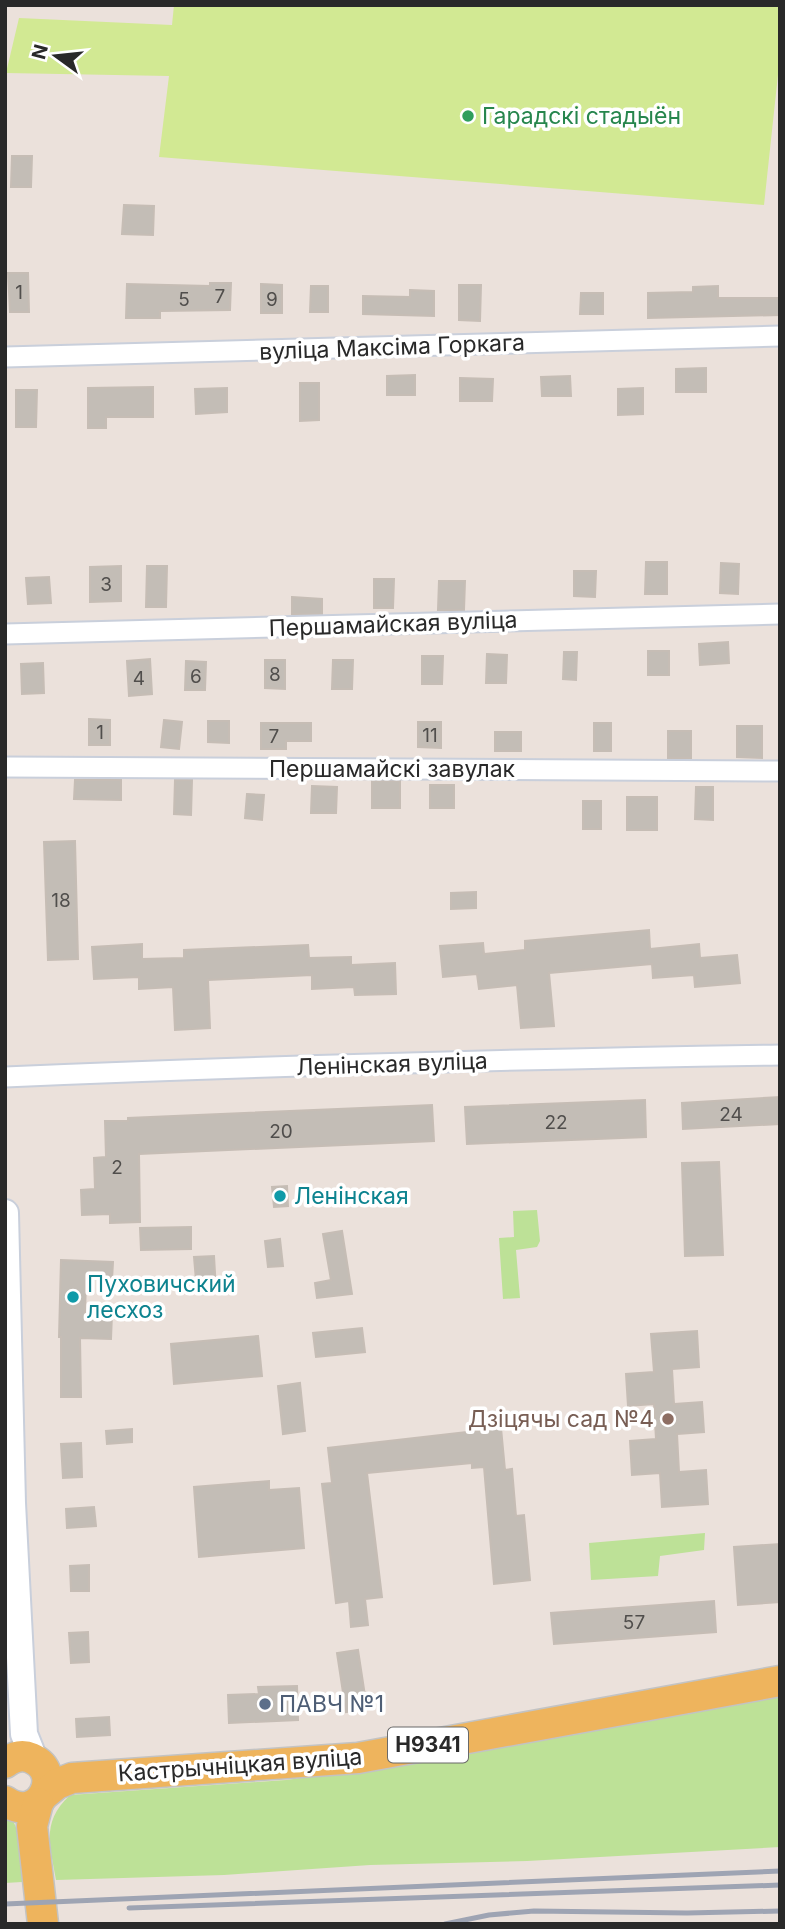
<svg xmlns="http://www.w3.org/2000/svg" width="785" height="1929" viewBox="0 0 785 1929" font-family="Inter,sans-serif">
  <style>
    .green { fill: #bde197 }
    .pitch { fill: #d2e993 }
    .building { fill: #c3bdb6; stroke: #c6bdb5; stroke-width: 2 }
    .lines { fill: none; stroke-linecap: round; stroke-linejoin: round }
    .minor-casing { stroke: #c9cfdb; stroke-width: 23 }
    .secondary-casing { stroke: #c9cfdb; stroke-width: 30 }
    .primary-casing { stroke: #c3c3c3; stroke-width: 33 }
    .minor { stroke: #fff; stroke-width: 19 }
    .secondary { stroke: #fff; stroke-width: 26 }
    .primary { stroke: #eeb45d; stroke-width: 30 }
    .rail { stroke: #9ea4b3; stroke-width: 5 }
    .leisure-dot { fill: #2e9e5b; stroke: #fff; stroke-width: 2.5 }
    .culture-dot { fill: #0f9aa8; stroke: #fff; stroke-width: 2.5 }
    .education-dot { fill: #8d6e63; stroke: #fff; stroke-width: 2.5 }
    .service-dot { fill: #5c6f8a; stroke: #fff; stroke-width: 2.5 }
    .labels { text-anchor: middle; stroke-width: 7; stroke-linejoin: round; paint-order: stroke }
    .number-label { font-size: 19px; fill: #504e4c }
    .shield { fill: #fff; stroke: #696969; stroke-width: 2 }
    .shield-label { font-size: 21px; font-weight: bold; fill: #292929 }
    .leisure-label { font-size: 23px; fill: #27864d; stroke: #fff; text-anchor: start }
    .street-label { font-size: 23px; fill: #292929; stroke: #fff }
    .culture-label { font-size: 23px; fill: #0d838f; stroke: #fff; text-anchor: start }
    .education-label { font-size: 23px; fill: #785e54; stroke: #fff; text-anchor: end }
    .service-label { font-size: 23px; fill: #4e5e75; stroke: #fff; text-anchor: start }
  </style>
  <rect width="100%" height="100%" fill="#ebe1db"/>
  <!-- green -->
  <g class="green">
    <polygon points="537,1210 540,1241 537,1247 516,1250 520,1298 503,1299 499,1238 514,1237 513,1211"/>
    <polygon points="705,1533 704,1550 660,1556 658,1576 591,1580 589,1543"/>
    <path d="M780 1692V1847L527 1861 370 1865 224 1875 56 1880C50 1845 41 1822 70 1795L286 1780 399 1765Z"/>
    <path d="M5 1809C23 1830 22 1856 22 1882L5 1883Z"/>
  </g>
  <!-- pitch -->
  <polygon class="pitch" points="174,5 780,5 780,56 764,205 159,157 169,76 6,73 19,18 172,25"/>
  <!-- building -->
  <g class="building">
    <polygon points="12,156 32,156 31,187 11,187"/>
    <polygon points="124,205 154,206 153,235 122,234"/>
    <polygon points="8,273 28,273 29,312 10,312"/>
    <polygon points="210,283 231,283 230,310 160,311 160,318 126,318 127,284 210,286"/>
    <polygon points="261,284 282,285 282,313 261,313"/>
    <polygon points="459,285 481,285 480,321 459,320"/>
    <polygon points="311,286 328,286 328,312 310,312"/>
    <polygon points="718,286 718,298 780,298 780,315 648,318 648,293 693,292 693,287"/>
    <polygon points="410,290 434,291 434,316 363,314 363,296 410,297"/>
    <polygon points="581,293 603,293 603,314 580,314"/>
    <polygon points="706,368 706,392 676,392 676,369"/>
    <polygon points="415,375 415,395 387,395 387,376"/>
    <polygon points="570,376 571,396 542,396 541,377"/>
    <polygon points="460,378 493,379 492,401 460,401"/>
    <polygon points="300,383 319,383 319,420 300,421"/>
    <polygon points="153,387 153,417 106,417 106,428 88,428 88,388"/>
    <polygon points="227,388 227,412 196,414 195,389"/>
    <polygon points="643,388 643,414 618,415 618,389"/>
    <polygon points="16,390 37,390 36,427 16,427"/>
    <polygon points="646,562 667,562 667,594 645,594"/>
    <polygon points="721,563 739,564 738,594 720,593"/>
    <polygon points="121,566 121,601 90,602 90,567"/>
    <polygon points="147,566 167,566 166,607 146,607"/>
    <polygon points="574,571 596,571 595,597 574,596"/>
    <polygon points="49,577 51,603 28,604 26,578"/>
    <polygon points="374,579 394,579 393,608 374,608"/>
    <polygon points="439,581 465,581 464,610 438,610"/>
    <polygon points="292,597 322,599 322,614 292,614"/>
    <polygon points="728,642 729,663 700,665 699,644"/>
    <rect x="648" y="651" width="21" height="24"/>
    <polygon points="564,652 577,652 576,680 563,679"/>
    <polygon points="487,654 507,655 506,683 486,683"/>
    <polygon points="422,656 443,656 442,684 422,684"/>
    <polygon points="150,659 152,694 129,696 127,661"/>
    <polygon points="265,660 285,660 285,689 265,688"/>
    <polygon points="333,660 353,660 352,689 332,689"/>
    <polygon points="186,661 206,662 205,690 185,690"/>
    <polygon points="43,663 44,693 22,694 21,664"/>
    <polygon points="89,719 110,720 110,745 89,745"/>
    <polygon points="164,720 182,722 179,749 161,747"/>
    <polygon points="208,721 229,721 229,743 208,742"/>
    <polygon points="418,722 441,722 441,748 418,747"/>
    <polygon points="261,723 311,723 311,741 286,741 286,749 261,749"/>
    <rect x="594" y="723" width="17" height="28"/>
    <polygon points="737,726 762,726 762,758 737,757"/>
    <rect x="668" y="731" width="23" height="27"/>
    <rect x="495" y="732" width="26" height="19"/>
    <polygon points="75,780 121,780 121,800 74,799"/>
    <polygon points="175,780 192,780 191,815 174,814"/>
    <rect x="372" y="781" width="28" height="27"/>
    <rect x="430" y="785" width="24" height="23"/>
    <polygon points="312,786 337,787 336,813 311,813"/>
    <polygon points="696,787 713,787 713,820 695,819"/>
    <polygon points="247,794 264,795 262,820 245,818"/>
    <rect x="627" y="797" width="30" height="33"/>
    <rect x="583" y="801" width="18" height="28"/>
    <polygon points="75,841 78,959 48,960 44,842"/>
    <polygon points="476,892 476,908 451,909 451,893"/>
    <polygon points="649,930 650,949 699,944 700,958 737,955 740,983 695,987 694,975 653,978 652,964 549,973 554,1026 521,1028 517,985 479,989 477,974 443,977 440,946 483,943 484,954 525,950 525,941"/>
    <polygon points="142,944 142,959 184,958 184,950 308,945 309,958 351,957 351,965 395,963 396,994 355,995 354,987 312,989 312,975 208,980 210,1028 175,1030 173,987 139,989 139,977 94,979 92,947"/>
    <polygon points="780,1097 780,1124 683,1129 682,1103"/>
    <polygon points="645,1100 646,1137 467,1144 465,1107"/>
    <polygon points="432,1105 434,1141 139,1154 140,1222 110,1223 110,1214 82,1215 81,1190 95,1189 94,1158 106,1157 105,1121 128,1121 128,1118"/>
    <polygon points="719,1162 723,1255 685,1256 682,1163"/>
    <polygon points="287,1186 288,1206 274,1207 272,1187"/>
    <polygon points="191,1227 191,1249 141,1250 140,1228"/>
    <polygon points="342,1231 352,1294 317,1298 315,1283 331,1280 323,1234"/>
    <polygon points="280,1239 283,1266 268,1267 265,1241"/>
    <polygon points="214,1256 216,1290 197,1292 194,1257"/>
    <polygon points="61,1260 113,1262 112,1280 86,1280 85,1314 112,1314 111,1339 80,1338 81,1397 61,1397 61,1337 59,1337"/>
    <polygon points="362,1328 365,1352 316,1357 313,1333"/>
    <polygon points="697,1331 699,1367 672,1369 674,1404 702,1402 704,1432 677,1434 679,1472 706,1470 708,1504 662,1507 660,1473 632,1475 630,1441 656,1439 654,1404 628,1406 626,1374 654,1372 651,1334"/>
    <polygon points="258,1336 262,1376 174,1384 171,1344"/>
    <polygon points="300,1383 305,1431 283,1434 278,1386"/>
    <polygon points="501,1428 505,1470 512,1469 516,1516 524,1515 530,1580 494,1584 484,1467 472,1468 472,1463 367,1473 382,1597 365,1599 368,1625 351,1627 349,1601 336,1603 322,1484 332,1483 328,1448"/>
    <polygon points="132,1429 132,1442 107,1444 106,1431"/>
    <polygon points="81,1443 82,1477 63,1478 61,1444"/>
    <polygon points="269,1481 269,1490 299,1488 304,1548 199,1557 194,1487"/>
    <polygon points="94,1507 96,1526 67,1528 66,1509"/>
    <polygon points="780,1544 780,1602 738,1605 734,1547"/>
    <polygon points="89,1565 89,1591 71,1591 70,1566"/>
    <polygon points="714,1601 716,1632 554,1644 551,1613"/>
    <polygon points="88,1632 89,1662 71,1663 69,1633"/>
    <polygon points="358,1650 367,1709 346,1712 337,1653"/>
    <polygon points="297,1686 298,1720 229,1723 228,1695 259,1694 258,1687"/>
    <polygon points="109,1717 110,1735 77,1737 76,1719"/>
  </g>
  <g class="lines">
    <!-- minor casing -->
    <g class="minor-casing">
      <g id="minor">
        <polyline points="5,357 780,336"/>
        <polyline points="5,634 780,614"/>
        <polyline points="5,767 780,771"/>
        <path d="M5 1077C263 1066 522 1059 780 1055"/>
      </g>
    </g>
    <!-- secondary casing -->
    <g class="secondary-casing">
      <polyline id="secondary" points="5,1213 12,1503 24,1734 34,1759"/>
    </g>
    <!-- primary casing -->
    <g class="primary-casing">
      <g id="primary">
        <path d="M5 1763C13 1757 22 1754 31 1758 66 1773 39 1825 5 1801"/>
        <polyline points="46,1793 57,1784 72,1778 358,1758 780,1681"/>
        <polyline points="38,1803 32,1826 43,1924"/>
      </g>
    </g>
    <!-- minor -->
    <use href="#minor" class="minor"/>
    <!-- secondary -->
    <use href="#secondary" class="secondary"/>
    <!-- primary -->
    <use href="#primary" class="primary"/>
    <!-- rail -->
    <g class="rail">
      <polyline points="5,1904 780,1871"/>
      <polyline points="129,1908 780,1885"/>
      <polyline points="445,1924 489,1915 534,1911 687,1913 780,1911"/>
    </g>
  </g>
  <!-- markers -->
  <circle class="leisure-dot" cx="468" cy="116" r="7"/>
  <g class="culture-dot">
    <circle cx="280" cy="1196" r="7"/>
    <circle cx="73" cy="1297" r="7"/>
  </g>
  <circle class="education-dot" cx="668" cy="1419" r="7"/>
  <circle class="service-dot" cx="265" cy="1704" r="7"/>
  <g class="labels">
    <!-- number labels -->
    <g class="number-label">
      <text x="19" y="299">1</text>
      <text x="220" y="303">7</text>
      <text x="184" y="306">5</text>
      <text x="272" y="306">9</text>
      <text x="106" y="591">3</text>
      <text x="275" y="681">8</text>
      <text x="196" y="683">6</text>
      <text x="139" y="685">4</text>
      <text x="100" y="739">1</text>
      <text x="430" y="742">11</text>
      <text x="274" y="743">7</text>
      <text x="61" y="907">18</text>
      <text x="731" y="1121">24</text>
      <text x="556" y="1129">22</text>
      <text x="281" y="1138">20</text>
      <text x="117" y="1174">2</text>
      <text x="634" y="1629">57</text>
    </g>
    <!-- shield labels -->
    <rect class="shield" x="388" y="1727.5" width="80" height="35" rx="5"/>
    <g class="shield-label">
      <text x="428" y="1752">Н9341</text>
    </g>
    <!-- leisure labels -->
    <g class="leisure-label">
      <text x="482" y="124">Гарадскі стадыён</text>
    </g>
    <!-- street labels -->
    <g class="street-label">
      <text transform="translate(392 347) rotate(-2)" y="8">вуліца Максіма Горкага</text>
      <text transform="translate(393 624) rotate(-2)" y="8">Першамайская вуліца</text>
      <text x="392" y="777">Першамайскі завулак</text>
      <text transform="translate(392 1064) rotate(-2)" y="8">Ленінская вуліца</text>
      <text transform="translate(240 1765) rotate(-4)" y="8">Кастрычніцкая вуліца</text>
    </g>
    <!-- culture labels -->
    <g class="culture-label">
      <text x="294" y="1204">Ленінская</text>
      <text x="87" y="1292">Пуховичский<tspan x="87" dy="26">лесхоз</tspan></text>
    </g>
    <!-- education labels -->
    <g class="education-label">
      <text x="654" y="1427">Дзіцячы сад №4</text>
    </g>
    <!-- service labels -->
    <g class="service-label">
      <text x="279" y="1712">ПАВЧ №1</text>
    </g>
  </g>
  <!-- border -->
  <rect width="785" height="1929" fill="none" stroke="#292929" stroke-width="14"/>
  <!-- north arrow -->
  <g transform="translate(56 56) rotate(285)" stroke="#ffffff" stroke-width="5" paint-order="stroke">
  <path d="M0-5L12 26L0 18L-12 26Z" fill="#292929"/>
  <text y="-10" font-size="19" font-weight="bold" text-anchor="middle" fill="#292929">N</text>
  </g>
</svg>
